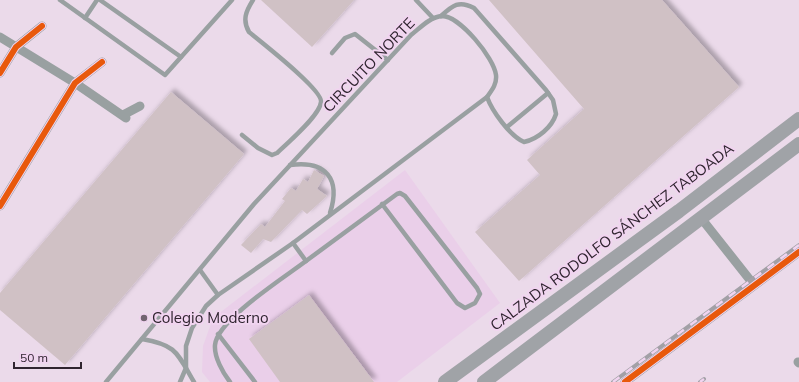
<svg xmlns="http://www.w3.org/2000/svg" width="799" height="382" viewBox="0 0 799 382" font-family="Mulish,sans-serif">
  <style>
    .built { fill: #eacfe9 }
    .building { fill: #d0c1c5; filter: url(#shadow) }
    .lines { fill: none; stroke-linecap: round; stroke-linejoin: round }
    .lane { stroke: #99a0a1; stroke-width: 4.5 }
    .street { stroke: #99a0a1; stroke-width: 9 }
    .primary { stroke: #a0a3a7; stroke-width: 14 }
    .rail-casing { stroke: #a2a0a6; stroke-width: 4 }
    .rail { stroke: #f1d4f0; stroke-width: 2.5; stroke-dasharray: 8; stroke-linecap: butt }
    .cycleway-casing { stroke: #f1d4f0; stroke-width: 8 }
    .cycleway { stroke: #e8590c; stroke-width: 6 }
    .poi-dot { fill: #716470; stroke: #f1d4f0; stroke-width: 1.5 }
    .labels { text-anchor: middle; stroke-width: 4; stroke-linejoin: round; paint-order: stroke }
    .street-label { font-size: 15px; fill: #2f242f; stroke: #f1d4f0 }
    .poi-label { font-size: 15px; fill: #2f242f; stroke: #f1d4f0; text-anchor: start }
  </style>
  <defs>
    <filter id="shadow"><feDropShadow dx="3.5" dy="-3.5" stdDeviation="2" flood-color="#0004"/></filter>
  </defs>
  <rect width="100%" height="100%" fill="#ebdaea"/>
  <!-- built -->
  <polygon class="built" points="405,170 500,303 397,382 210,382 202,372 203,346 213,318"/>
  <!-- building -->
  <g class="building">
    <polygon points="261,0 354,0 312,47"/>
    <polygon points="489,0 662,0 739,87 519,281 475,232 540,175 527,160 584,109"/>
    <polygon points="171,92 244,154 65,365 0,310 0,293"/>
    <polygon points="314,170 324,176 317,189 327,196 307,214 302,210 271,242 263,239 251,253 241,245 261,224 265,227 285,201 282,199 291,188 296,191 303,179 308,182"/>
    <polygon points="309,295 374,382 280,382 249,339"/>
  </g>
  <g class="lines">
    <!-- lane -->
    <g class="lane">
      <polyline points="60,0 165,75 232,0"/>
      <polyline points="100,0 181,57"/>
      <polyline points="416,0 433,18"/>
      <path d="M441 16C453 5 459 0 474 8L546 90 553 100 556 114C552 127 538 139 524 142 510 136 492 111 487 97"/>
      <polyline points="85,18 97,0"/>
      <polyline points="332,53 345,38 355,34 388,60"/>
      <polyline points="507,127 548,93"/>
      <path d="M242 135 258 148 272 155 277 153C288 143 320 115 321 102 323 90 261 42 249 32 242 20 246 11 253 0"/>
      <path d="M290 165C326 160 341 179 330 213"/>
      <polyline points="306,261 397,194 400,193 405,196 477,288 480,294 475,303 465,308 457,303 382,204"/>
      <polyline points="200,270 218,295"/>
      <polyline points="218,334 255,382"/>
      <path d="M142 339C177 345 177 353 194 382"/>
      <path d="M106 382 254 204 411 35C420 28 430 17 442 16 460 16 494 58 496 75 497 84 492 90 487 97L293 243 218 295 206 306 192 328 186 346V368L180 382"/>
      <path d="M230 382C223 373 214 357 215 345 217 320 285 277 306 261L293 243"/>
    </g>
    <!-- street -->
    <g class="street">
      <polyline points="0,37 75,83 126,118"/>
      <polyline points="0,73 16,47 42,26"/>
      <polyline points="123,115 140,106"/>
      <polyline points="0,206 75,83 102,62"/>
      <polyline points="701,218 754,285"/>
      <polyline points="798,362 799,363"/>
      <polyline points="625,382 799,252"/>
    </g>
    <!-- primary -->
    <g class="primary">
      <polyline points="445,382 679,211 799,119"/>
      <polyline points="484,382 799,144"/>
    </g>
    <!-- rail casing -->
    <g class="rail-casing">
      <g id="rail">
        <polyline points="613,382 799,245"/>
        <polyline points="700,382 704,379"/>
      </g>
    </g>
    <!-- rail -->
    <use href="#rail" class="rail"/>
    <!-- cycleway casing -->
    <g class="cycleway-casing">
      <g id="cycleway">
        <polyline points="0,73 16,47 42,26"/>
        <polyline points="0,206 75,83 102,62"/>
        <polyline points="625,382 799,252"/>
      </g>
    </g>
    <!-- cycleway -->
    <use href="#cycleway" class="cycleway"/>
  </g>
  <!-- markers -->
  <circle class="poi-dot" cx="144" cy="318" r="4"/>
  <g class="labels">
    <!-- street labels -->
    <g class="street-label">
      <text transform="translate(369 65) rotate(-46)" y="5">CIRCUITO NORTE</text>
      <text transform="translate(612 237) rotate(-37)" y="5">CALZADA RODOLFO SÁNCHEZ TABOADA</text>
    </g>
    <!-- poi labels -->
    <g class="poi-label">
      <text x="152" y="323">Colegio Moderno</text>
    </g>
  </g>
  <!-- scale -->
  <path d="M14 362v6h67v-6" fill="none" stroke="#2f242f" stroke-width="2"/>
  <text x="20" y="362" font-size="12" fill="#2f242f" stroke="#f1d4f0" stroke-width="3" paint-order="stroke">50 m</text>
</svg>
